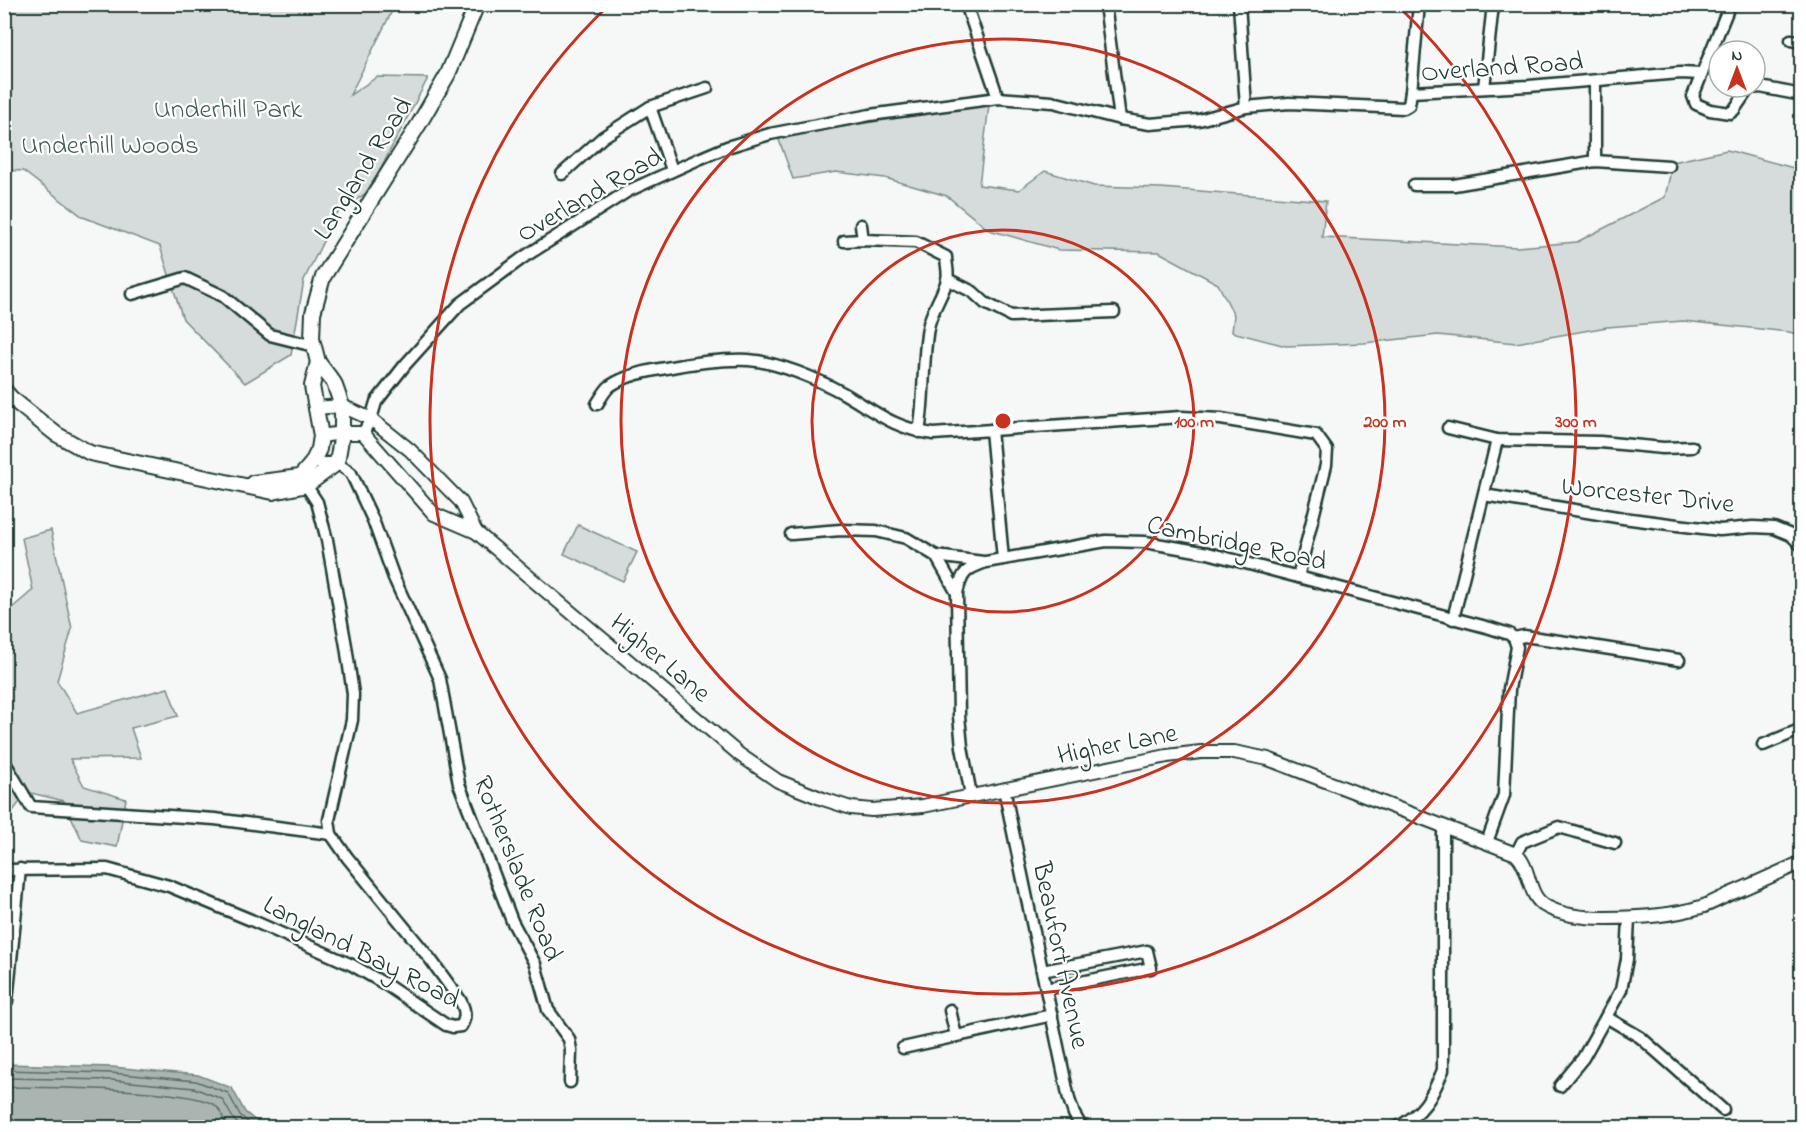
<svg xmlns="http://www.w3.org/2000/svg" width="1806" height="1132" viewBox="0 0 1806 1132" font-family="'Indie Flower',sans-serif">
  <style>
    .green { fill: #d6dcdb; stroke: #7a8c88; stroke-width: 1.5 }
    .water { fill: #aab5b1; stroke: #72857f; stroke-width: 1.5 }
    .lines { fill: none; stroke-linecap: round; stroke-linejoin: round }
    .shore { stroke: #576d66; stroke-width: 1.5 }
    .minor-casing { stroke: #1f3d34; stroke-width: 15 }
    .tertiary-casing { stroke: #1f3d34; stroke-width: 16 }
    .secondary-casing { stroke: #1f3d34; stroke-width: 18 }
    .minor { stroke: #fff; stroke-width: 10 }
    .tertiary { stroke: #fff; stroke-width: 12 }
    .secondary { stroke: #fff; stroke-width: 14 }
    .ring { fill: none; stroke: #c8321e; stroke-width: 3 }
    .labels { text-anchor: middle; stroke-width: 4.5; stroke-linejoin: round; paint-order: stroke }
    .street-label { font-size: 27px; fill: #1f3d34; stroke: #fff }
    .park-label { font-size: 27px; fill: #445d55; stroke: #fff }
    .centre { fill: #c8321e; stroke: #fff; stroke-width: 3 }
    .ring-label { font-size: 18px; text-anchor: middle; font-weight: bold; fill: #c8321e; stroke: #fff; stroke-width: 4.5; stroke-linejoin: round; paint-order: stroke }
  </style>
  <rect width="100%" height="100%" fill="#f6f7f7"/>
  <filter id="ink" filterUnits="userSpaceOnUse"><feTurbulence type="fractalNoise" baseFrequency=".0167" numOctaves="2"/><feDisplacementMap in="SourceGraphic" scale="12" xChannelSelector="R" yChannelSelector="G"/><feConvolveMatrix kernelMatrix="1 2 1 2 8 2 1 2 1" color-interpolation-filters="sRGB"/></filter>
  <g filter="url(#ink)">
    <!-- green -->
    <g class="green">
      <polygon points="4,5 395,5 350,95 377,77 428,78 369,191 337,213 304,280 291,355 245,383 183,319 160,246 83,217 23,171 5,170"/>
      <polygon points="989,105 979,185 1019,190 1045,171 1094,186 1161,188 1326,201 1322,237 1517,247 1577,242 1665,197 1673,162 1727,150 1801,170 1801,335 1789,332 1683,321 1607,327 1516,343 1438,335 1364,343 1286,346 1232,332 1234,315 1218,284 1159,252 1059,250 989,230 947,196 885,178 836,172 793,179 778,137 967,107"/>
      <polygon points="578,525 637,552 623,581 564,554"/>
      <polygon points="51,530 72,629 57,681 77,713 168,688 178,716 131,728 141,758 70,759 84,786 126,799 117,847 82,840 64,801 27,792 5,822 5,614 33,590 22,538"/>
    </g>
    <!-- water -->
    <polygon class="water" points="5,1064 112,1067 198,1075 232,1088 245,1112 263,1127 5,1127"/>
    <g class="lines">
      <!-- shore -->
      <g class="shore">
        <polyline points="4,1070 111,1073 196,1081 228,1093 240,1115 254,1128"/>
        <polyline points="4,1078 111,1080 194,1088 222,1099 234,1120 242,1128"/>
        <path d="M4 1087C39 1088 198 1087 217 1107 222 1113 224 1122 229 1128"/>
      </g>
      <!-- minor casing -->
      <g class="minor-casing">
        <g id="minor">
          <polyline points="966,4 998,98"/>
          <polyline points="1105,4 1120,119"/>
          <polyline points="1239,4 1246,107"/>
          <polyline points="1730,4 1693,96 1696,104 1710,110 1730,113 1734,110 1749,88 1760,87 1802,95"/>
          <polyline points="1791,40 1802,42"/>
          <polyline points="1595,81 1595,161"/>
          <polyline points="1484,88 1493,4"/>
          <polyline points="1411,92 1529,86 1680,73 1702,74"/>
          <polyline points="1057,103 1120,119 1150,124 1199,120 1246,107 1289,103 1404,108 1409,105 1411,92 1419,4"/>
          <polyline points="650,107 672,170"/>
          <polyline points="562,174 603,137 650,107 707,88"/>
          <polyline points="1414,185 1454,185 1595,161 1669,166"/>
          <polyline points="861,225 863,240"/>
          <path d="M844 241 863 240 916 242 946 257C946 264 949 273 947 280 942 297 931 311 928 328 922 363 925 398 919 432"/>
          <polyline points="947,279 973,292 985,303 1011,316 1114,312"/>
          <polyline points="132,294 185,278 223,296 270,335 314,346"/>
          <path d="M597 404C601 398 605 390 610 386 626 375 648 371 666 368 693 363 721 359 748 360 778 362 817 379 843 393 876 412 893 428 933 434L1181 417 1221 419 1316 435 1327 450 1326 465 1298 577"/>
          <polyline points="1448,428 1497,440 1600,442 1663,448 1692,447"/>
          <polyline points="991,430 1003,559"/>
          <polyline points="363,433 371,419 376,402 405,365 460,304 524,257 628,191 701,158 727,147 770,134 870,115 998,98 1052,102"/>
          <polyline points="312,463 337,463 351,473 373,520 394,578 440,679 459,784 512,921 535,964 548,1010 569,1039 571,1050 570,1082"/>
          <polyline points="1484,495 1623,518 1677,525 1720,530 1753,527 1774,528 1791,535 1802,546"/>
          <polyline points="791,534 841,530 876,531 906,538 936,556 957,593"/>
          <polyline points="936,556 983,562"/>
          <polyline points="1453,619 1497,440"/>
          <polyline points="1514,638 1524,636 1573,643 1679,660"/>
          <polyline points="1763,745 1802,729"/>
          <polyline points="4,761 31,807 215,819 331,834"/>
          <polyline points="1004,789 1069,1099 1074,1114 1082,1128"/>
          <path d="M971 795 962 747 959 716 957 593C962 572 966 569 986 562L1106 541 1145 542 1208 553 1490 628 1509 634 1514 638 1517 647 1509 689 1504 795 1487 842"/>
          <polyline points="1516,854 1522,842 1559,827 1615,843"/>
          <path d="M4 870 107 869 169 886 251 920 352 965 385 984 446 1025 453 1027 461 1026C467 1017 465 1009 460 1000L431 960 347 857 331 834 329 820 352 720 353 694 346 646 327 540 317 502 302 479"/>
          <polyline points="1042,971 1147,951 1151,968 1046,989"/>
          <polyline points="7,1001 20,869"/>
          <polyline points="950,1010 956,1036"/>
          <polyline points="1606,1017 1640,1037 1723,1110"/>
          <polyline points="903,1048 1052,1015"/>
          <polyline points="1560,1086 1583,1058 1621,990 1627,959 1629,918"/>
          <path d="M1396 1128C1423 1114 1432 1097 1443 1070V826"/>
        </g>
      </g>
      <!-- tertiary casing -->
      <g class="tertiary-casing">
        <g id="tertiary">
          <polyline points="315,408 342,406 371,419 410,450 461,502 476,532"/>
          <path d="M321 436 342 433H363L434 514 476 532 740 755 778 781 823 799 851 808 872 810 923 806 1167 756 1201 752H1234L1268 759 1516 854C1532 869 1526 896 1547 907 1564 916 1587 918 1606 918 1638 918 1670 916 1701 907 1711 904 1721 898 1730 894 1754 884 1778 873 1802 862"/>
        </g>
      </g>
      <!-- secondary casing -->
      <g class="secondary-casing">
        <g id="secondary">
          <polyline points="4,390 11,398 56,434 90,453 273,492 307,485 337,463 342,433 342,406 334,383 318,362 312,339 313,313 323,277 419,124 448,74 477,4"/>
          <polyline points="253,483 300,477 312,463 319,449 321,436 312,386 318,362"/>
        </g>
      </g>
      <!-- minor -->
      <use href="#minor" class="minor"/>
      <!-- tertiary -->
      <use href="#tertiary" class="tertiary"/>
      <!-- secondary -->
      <use href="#secondary" class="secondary"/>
    </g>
  </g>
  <!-- distance rings -->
  <g class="ring">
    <circle cx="1003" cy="421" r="191"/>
    <circle cx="1003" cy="421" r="382"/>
    <path d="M1397 5A573 573 0 1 1 609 5"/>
  </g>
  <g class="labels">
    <!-- street labels -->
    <g class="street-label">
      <text transform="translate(1502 66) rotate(-4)" y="9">Overland Road</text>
      <text transform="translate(362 168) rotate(-58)" y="9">Langland Road</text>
      <text transform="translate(589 194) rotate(-30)" y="9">Overland Road</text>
      <text transform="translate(1648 494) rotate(6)" y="9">Worcester Drive</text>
      <text transform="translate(1237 542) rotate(12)" y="9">Cambridge Road</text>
      <text transform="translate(661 657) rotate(40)" y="9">Higher Lane</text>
      <text transform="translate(1117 743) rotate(-11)" y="9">Higher Lane</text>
      <text transform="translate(519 868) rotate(68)" y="9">Rotherslade Road</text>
      <text transform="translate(362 951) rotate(27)" y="9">Langland Bay Road</text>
      <text transform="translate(1062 955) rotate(78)" y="9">Beaufort Avenue</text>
    </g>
    <!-- park labels -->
    <g class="park-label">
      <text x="228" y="117">Underhill Park</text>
      <text x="110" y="153">Underhill Woods</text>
    </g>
  </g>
  <circle cx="1003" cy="421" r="9" class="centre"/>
  <g class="ring-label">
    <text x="1194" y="427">100 m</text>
    <text x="1385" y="427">200 m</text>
    <text x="1576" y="427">300 m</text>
  </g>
  <!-- margin -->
  <rect width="1806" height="1132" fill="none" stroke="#fff" stroke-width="24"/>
  <rect x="12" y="12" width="1782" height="1108" fill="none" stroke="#1f3d34" stroke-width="2" filter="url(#ink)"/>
  <!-- north arrow -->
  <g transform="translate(1737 69)"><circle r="28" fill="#ffffff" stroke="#a5b1ae" stroke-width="1.5"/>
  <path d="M0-4.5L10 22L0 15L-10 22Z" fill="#c8321e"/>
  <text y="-9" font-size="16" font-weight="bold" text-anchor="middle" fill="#1f3d34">N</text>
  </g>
</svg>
